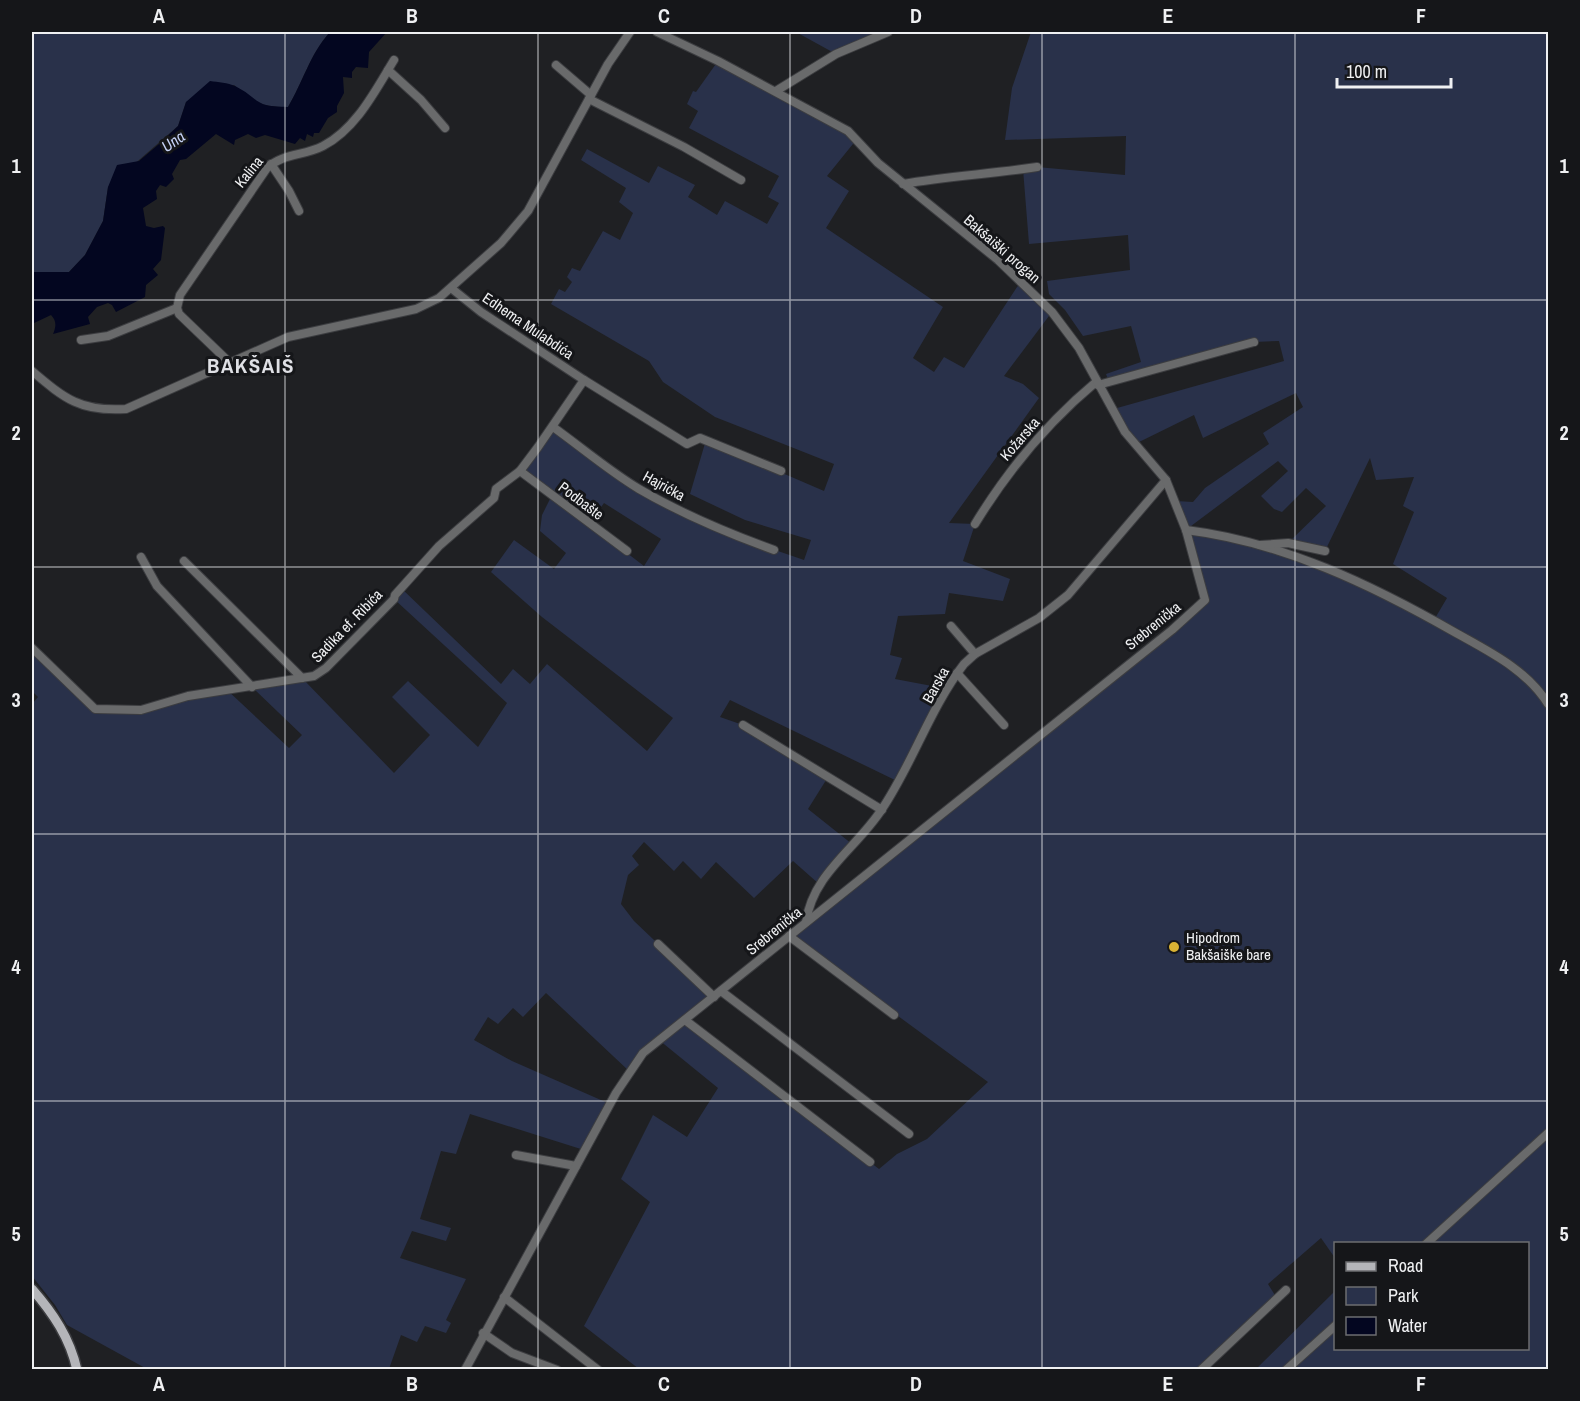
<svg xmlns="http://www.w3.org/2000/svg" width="1580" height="1401" viewBox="0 0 1580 1401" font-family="'Archivo Narrow',sans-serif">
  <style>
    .green { fill: #29314a; fill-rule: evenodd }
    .water { fill: #030620 }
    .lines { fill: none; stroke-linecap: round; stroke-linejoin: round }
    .minor-casing { stroke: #3c3d40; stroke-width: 10 }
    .major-casing { stroke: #3c3d40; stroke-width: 12 }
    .minor { stroke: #696a6b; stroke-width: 8 }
    .major { stroke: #b4b5b9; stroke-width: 9 }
    .grid { fill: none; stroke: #eff0f2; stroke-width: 1.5; stroke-opacity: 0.55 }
    .poi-dot { fill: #dab334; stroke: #151619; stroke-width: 2 }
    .labels { text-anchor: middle; stroke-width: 6; stroke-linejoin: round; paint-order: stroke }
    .street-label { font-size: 15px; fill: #eff0f2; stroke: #151619 }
    .poi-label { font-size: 15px; fill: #eff0f2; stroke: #151619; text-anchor: start }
    .water-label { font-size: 16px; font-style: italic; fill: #c7d3f7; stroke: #151619 }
    .district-label { font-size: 21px; font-weight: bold; letter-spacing: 1.5px; fill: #dfe0e5; stroke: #151619 }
    .neatline { fill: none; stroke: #eff0f2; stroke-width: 2 }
    .grid-label { font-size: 20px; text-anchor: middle; font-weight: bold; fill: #eff0f2 }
  </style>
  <rect width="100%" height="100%" fill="#1f2023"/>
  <!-- green -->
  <g class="green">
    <path d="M32 32H330C310 54 303 82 288 107 261 107 254 102 234 85L186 102 178 126 108 187 103 221 85 255 69 272H32Z"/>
    <polygon points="796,32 888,32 836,54"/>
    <path d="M1031 32H1548V1369H1256L1335 1291 1336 1348H1528V1244H1336L1335 1258 1321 1238 1268 1284 1278 1300 1203 1369H639L584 1326 650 1202 621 1179 653 1115 687 1137 718 1088 659 1040 629 1071 546 993 523 1017 513 1008 498 1024 488 1017 474 1040 512 1061 610 1104 584 1150 470 1114 456 1154 441 1151 420 1219 451 1228 446 1241 412 1231 400 1258 466 1279 446 1320 451 1323 446 1333 425 1326 417 1342 401 1335 389 1369H147L67 1325 55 1305 32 1276V704L38 697 32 691V648L93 709 141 710 226 689 289 748 302 735 252 687 302 678 394 773 430 735 392 697 408 681 478 747 507 703 394 599 401 588 501 684 513 669 530 684 547 664 647 751 673 718 542 617 491 572 514 540 554 569 566 553 540 531 542 515 552 495 520 471 553 427 621 476 723 532 804 560 811 540 745 520 690 494 706 440 824 491 834 464 715 417 663 382 649 361 551 304 559 289 565 292 572 282 567 277 572 268 580 271 603 231 620 240 633 213 619 202 626 188 581 160 587 149 649 183 658 166 695 185 688 197 717 215 725 201 767 224 779 203 768 197 779 176 689 128 698 111 687 104 693 91 696 92 718 61 857 139 827 176 849 191 826 228 943 307 913 358 934 372 944 357 964 368 1021 281 1052 312 1004 376 1023 384 1039 398 949 523 975 524 963 561 1010 579 1003 601 949 593 945 614 898 616 890 655 902 658 895 679 948 689 897 781 730 700 720 717 743 725 828 777 808 809 852 844 819 884 793 861 754 898 716 862 701 879 683 861 674 871 644 842 632 856 639 865 628 875 621 904 634 921 714 997 685 1021 879 1169 897 1154 927 1139 988 1082 789 936 1204 600 1176 501 1193 502 1205 488 1269 444 1263 433 1303 407 1296 393 1203 438 1194 415 1135 444 1110 410 1284 361 1279 341 1254 342 1109 382 1106 374 1141 362 1131 326 1083 336 1065 310 1049 294 1047 281 1130 270 1128 235 1029 244 1023 169 1037 167 1125 175 1126 136 1005 140 1012 88ZM1370 458 1376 480 1414 477 1403 506 1414 512 1393 564 1447 598 1434 620 1316 563 1187 529 1278 461 1288 471 1261 496 1274 509 1282 512 1306 488 1326 506 1288 543 1325 551ZM604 503 661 539 644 566 589 524Z"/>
  </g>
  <!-- water -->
  <path class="water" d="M330 32H387L369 52 368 68 356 67 352 72V78L343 77 344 93 337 106V112L328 118 319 133H314L313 137 307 134 305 141 300 138 295 144 265 135 256 138 248 134 235 140 234 145 216 134 186 159 180 160 172 174 174 179 166 187 160 185 156 191 157 199 143 208 146 226 154 228 163 226 165 228 161 260 153 269 158 275 146 285 145 297 116 312 112 305 108 303 97 307 88 317 90 324 53 334C56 327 57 321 51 315L32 324V272H69L85 255 103 221 108 187 117 165 139 161 159 144 178 126 186 102 210 81C218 82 228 83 235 86 261 99 252 107 288 107 303 82 310 54 330 32Z"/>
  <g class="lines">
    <!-- minor casing -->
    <g class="minor-casing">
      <g id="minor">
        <polyline points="556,65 591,95"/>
        <polyline points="388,70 421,100 445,128"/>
        <polyline points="776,91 836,54 888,32"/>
        <polyline points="589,99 684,147 741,180"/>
        <polyline points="271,164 289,191 299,211"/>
        <path d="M903 184C947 176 992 174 1037 167"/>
        <polyline points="81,340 108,336 177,308"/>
        <path d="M229 362 179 314 177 308 180 295 267 168C283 153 304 156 323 146 356 129 375 91 394 60"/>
        <path d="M32 371C65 399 81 412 126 409L288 337 416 309 439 298 501 243 528 211 608 64 630 32"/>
        <polyline points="584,380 687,444 700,438 781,471"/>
        <polyline points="1098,385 1254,342"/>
        <path d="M553 427C581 447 609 471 639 489 682 514 727 533 774 550"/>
        <polyline points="520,471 627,551"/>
        <path d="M975 524C1008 470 1048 422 1096 382"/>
        <path d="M1186 530C1283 542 1372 585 1456 633 1490 652 1527 670 1548 704"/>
        <polyline points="1260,545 1288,543 1325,551"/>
        <polyline points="141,557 157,586 252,687"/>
        <polyline points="184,561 302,678"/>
        <polyline points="951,626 975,654"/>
        <polyline points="32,648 95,709 141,710 188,696 314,676 326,668 394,599 395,595 439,546 494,498 496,489 520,471 538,447 584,380 481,312 451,288"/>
        <polyline points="957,673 1004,725"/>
        <polyline points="743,725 882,810"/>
        <path d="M806 922C813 873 857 848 882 809 913 763 930 708 964 664L975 654 1039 618 1068 595 1166 480"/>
        <polyline points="789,936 894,1015"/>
        <polyline points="658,944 714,997"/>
        <polyline points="721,991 909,1134"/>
        <polyline points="685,1020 870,1162"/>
        <polyline points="516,1155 576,1166"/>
        <polyline points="1426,1244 1548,1133"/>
        <polyline points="504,1297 598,1370"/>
        <polyline points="483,1333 512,1353 557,1370"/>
        <polyline points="465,1370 616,1093 643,1053 1172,630 1205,600 1186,530 1166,480 1125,432 1079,348 1052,312 998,260 878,163 848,131 718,61 657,32"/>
        <polyline points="1201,1370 1286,1290"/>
        <polyline points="1286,1370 1336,1325"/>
      </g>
    </g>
    <!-- major casing -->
    <g class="major-casing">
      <path id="major" d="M32 1289C53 1313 70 1338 77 1370"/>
    </g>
    <!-- minor -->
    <use href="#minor" class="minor"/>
    <!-- major -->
    <use href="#major" class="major"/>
  </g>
  <!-- grid -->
  <path class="grid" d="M285 32V1370M538 32V1370M790 32V1370M1042 32V1370M1295 32V1370M32 300H1548M32 567H1548M32 834H1548M32 1101H1548"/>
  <!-- markers -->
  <circle class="poi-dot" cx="1174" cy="947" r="6"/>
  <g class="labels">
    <!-- street labels -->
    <g class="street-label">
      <text transform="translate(249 172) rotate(-51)" y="5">Kalina</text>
      <text transform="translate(1002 249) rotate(41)" y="5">Bakšaiški progan</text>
      <text transform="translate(528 326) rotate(34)" y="5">Edhema Mulabdića</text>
      <text transform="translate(1020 439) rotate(-49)" y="5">Kožarska</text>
      <text transform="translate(664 486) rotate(29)" y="5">Hajrićka</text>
      <text transform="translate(581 501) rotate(37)" y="5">Podbašte</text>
      <text transform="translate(347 626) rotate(-46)" y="5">Sadika ef. Ribića</text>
      <text transform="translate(1153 626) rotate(-39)" y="5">Srebrenička</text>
      <text transform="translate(936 685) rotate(-61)" y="5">Barska</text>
      <text transform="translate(774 931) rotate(-39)" y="5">Srebrenička</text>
    </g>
    <!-- poi labels -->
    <g class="poi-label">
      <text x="1186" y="943">Hipodrom<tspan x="1186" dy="17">Bakšaiške bare</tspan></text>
    </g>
    <!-- water labels -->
    <g class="water-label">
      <text transform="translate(173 141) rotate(-35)" y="6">Una</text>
    </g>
    <!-- district labels -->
    <g class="district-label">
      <text x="251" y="373">BAKŠAIŠ</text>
    </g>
  </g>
  <!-- border -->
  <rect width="1580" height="1401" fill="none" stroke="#151619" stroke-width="66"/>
  <!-- legend -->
  <rect x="1334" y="1242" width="195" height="108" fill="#151619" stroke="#6c6d70" stroke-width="1.5"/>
  <rect x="1346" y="1262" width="30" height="9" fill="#b4b5b9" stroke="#6c6d70" stroke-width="1.5"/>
  <text x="1388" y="1272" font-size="18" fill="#eff0f2">Road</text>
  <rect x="1346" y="1287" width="30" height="18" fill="#29314a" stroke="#6c6d70" stroke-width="1.5"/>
  <text x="1388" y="1302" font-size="18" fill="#eff0f2">Park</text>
  <rect x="1346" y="1317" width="30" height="18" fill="#030620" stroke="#6c6d70" stroke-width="1.5"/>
  <text x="1388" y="1332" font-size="18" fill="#eff0f2">Water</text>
  <!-- scale -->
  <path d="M1337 78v9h114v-9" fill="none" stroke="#eff0f2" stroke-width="3"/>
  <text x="1346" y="78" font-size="18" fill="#eff0f2" stroke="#151619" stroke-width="4.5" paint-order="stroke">100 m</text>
  <rect x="33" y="33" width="1514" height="1335" class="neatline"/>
  <g class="grid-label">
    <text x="159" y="23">A</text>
    <text x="412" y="23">B</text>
    <text x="664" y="23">C</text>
    <text x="916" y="23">D</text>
    <text x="1168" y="23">E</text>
    <text x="1421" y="23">F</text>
    <text x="16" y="173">1</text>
    <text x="1564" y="173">1</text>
    <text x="16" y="440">2</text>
    <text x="1564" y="440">2</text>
    <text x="16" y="707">3</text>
    <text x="1564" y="707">3</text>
    <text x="16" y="974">4</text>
    <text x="1564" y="974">4</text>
    <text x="16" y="1241">5</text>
    <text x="1564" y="1241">5</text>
    <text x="159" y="1391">A</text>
    <text x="412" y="1391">B</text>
    <text x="664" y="1391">C</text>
    <text x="916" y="1391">D</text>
    <text x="1168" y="1391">E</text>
    <text x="1421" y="1391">F</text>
  </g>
</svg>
